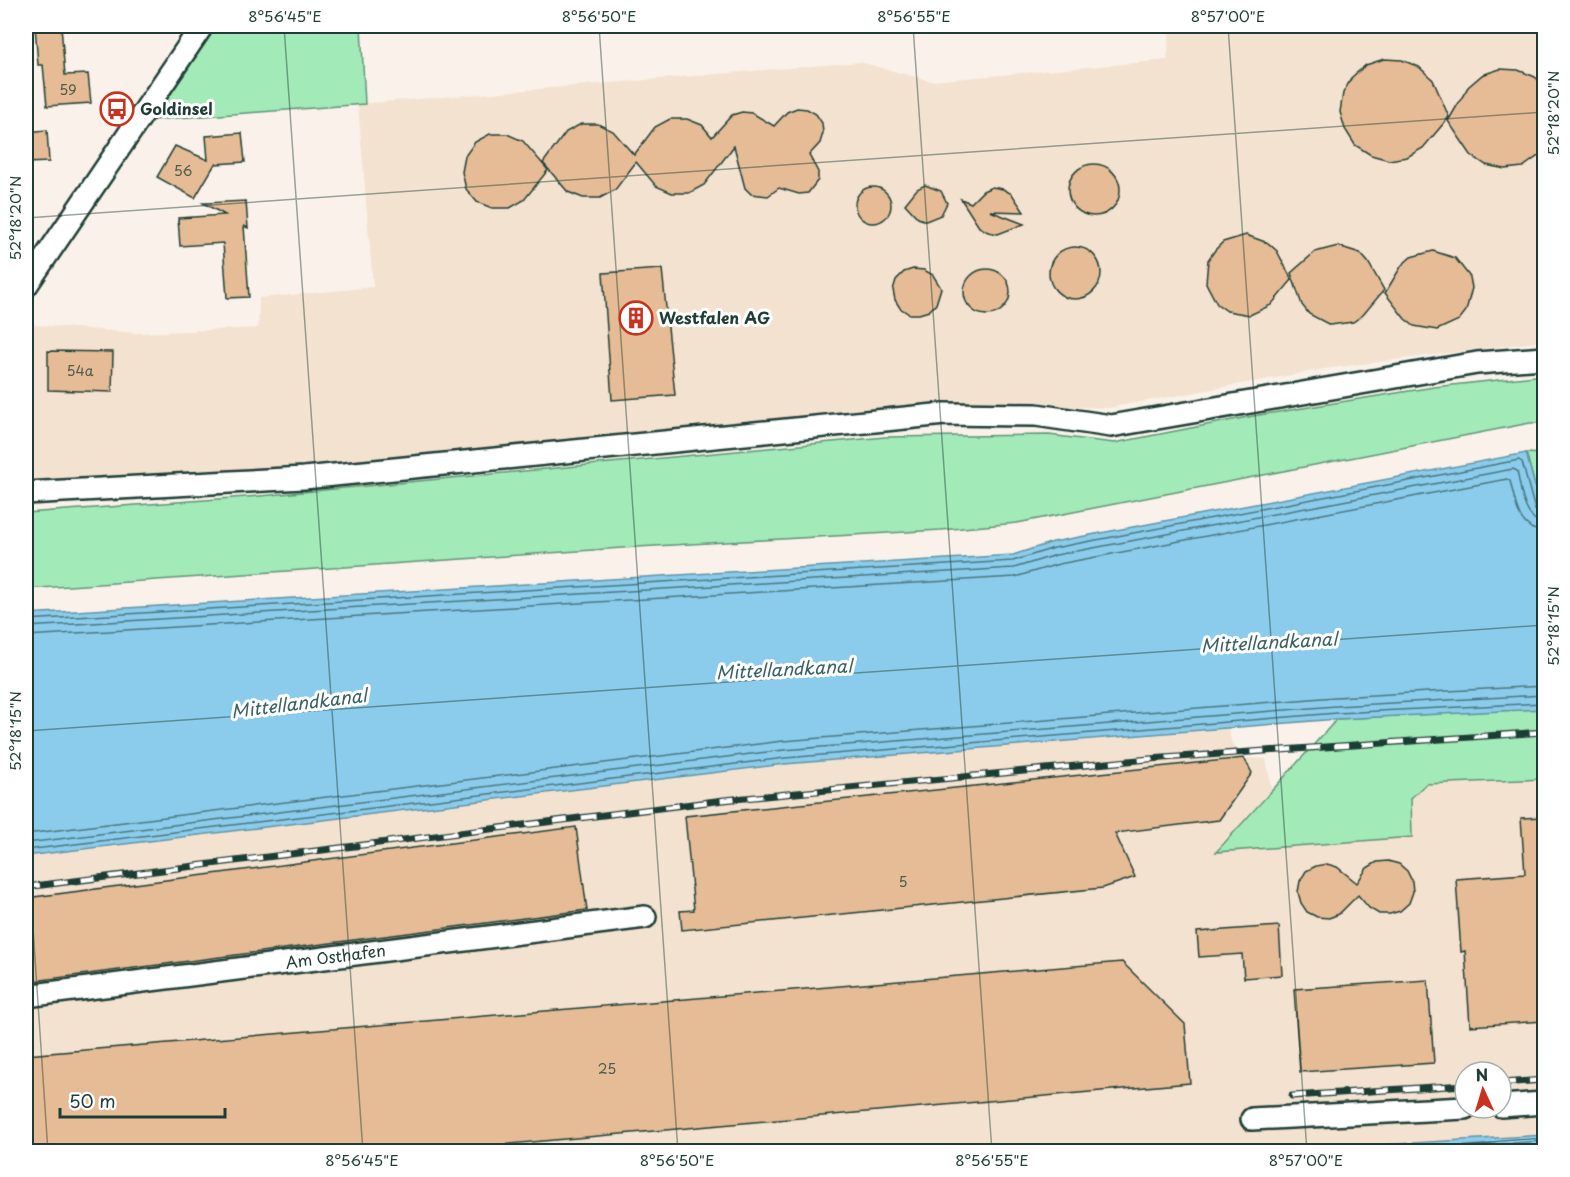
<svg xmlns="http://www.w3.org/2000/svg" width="1570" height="1177" viewBox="0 0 1570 1177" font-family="'Playpen Sans',sans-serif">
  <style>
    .built { fill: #f4e2d0; fill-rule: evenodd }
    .green { fill: #a2eab8; stroke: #609476; stroke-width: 1.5 }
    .water { fill: #8bccec; stroke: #6093a2; stroke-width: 1.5 }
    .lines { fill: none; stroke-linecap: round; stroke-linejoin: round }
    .shore { stroke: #4a767e; stroke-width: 1.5 }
    .building { fill: #e5bc95; stroke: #1f3d34; stroke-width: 1.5 }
    .minor-casing { stroke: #1f3d34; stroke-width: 26 }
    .minor { stroke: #fff; stroke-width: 21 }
    .rail-casing { stroke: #1f3d34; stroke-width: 7 }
    .rail { stroke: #fff; stroke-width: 4.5; stroke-dasharray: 14; stroke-linecap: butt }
    .ticks { fill: none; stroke: #1f3d34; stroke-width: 1.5; stroke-opacity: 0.45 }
    .labels { text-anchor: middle; stroke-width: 6; stroke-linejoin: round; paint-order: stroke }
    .number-label { font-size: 14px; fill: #505d4c }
    .poi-label { font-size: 16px; font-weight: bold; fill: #1f3d34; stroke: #fff; text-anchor: start }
    .street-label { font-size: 16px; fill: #1f3d34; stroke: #fff }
    .water-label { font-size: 18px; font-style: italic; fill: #3a6162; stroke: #fff }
    .neatline { fill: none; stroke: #1f3d34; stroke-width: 2 }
    .ticks-label { font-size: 15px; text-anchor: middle; fill: #1f3d34 }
  </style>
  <rect width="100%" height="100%" fill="#faf2ea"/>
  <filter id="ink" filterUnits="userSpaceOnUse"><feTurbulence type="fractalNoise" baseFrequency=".0167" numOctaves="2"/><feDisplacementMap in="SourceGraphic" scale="12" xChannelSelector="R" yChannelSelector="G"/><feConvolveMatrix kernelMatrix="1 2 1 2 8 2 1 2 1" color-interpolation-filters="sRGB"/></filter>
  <g filter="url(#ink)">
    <!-- built -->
    <g class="built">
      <polygon points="1170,26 1544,26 1544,341 1331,368 1108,408 943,402 248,471 26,484 27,324 137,333 258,328 259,298 373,287 358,104 860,62 931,81 1167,60"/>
      <path d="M1228 729 1232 743 1244 758 1266 759 1272 791 1544 779V1135L1280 1152 26 1151V856L803 763ZM1465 1072H1501V1108H1465Z"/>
    </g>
    <!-- green -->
    <g class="green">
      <polygon points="217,26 361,26 365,104 153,120"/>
      <polygon points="1544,375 1544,423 1530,423 1017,523 941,530 637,547 26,589 26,513 260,496 885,437 1049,435 1114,443 1253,416 1434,387"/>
      <polygon points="1526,453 1544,454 1544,511 1541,508"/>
      <polygon points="1544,708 1544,779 1426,784 1411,798 1412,837 1216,852 1337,719"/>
    </g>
    <!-- water -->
    <g class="water">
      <polygon points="1526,453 1541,508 1544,511 1544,709 1337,719 785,764 26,856 26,614 1013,555 1053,542"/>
      <polygon points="1544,1135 1544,1151 1280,1151"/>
    </g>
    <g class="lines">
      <!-- shore -->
      <g class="shore">
        <polyline points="26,620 1013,561 1054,548 1519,460 1522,462 1535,510 1544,515"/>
        <path d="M26 627 1014 568 1056 555 1513 469 1517 471C1521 488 1523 521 1544 523"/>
        <path d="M26 636 1015 577 1059 564 1507 479 1510 481C1516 502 1517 530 1544 532"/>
        <polyline points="26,834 783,741 1335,697 1544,686"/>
        <polyline points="26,843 784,750 1336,706 1544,695"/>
        <polyline points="26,850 785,758 1337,713 1544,703"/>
        <polyline points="1377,1152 1544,1141"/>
      </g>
    </g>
    <!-- building -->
    <g class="building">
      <polygon points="35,26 61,26 65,75 88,74 91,103 47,106 43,65 38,65"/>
      <polygon points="1384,59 1402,60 1419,67 1433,80 1449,117 1423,148 1407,157 1389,160 1371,155 1355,145 1345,129 1340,112 1343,93 1352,77 1366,65"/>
      <polygon points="1500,69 1518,70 1535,77 1545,86 1545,151 1523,167 1505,169 1486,165 1471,155 1448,121 1468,87 1482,75"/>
      <polygon points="797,108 807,109 816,114 822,123 823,133 820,143 809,155 818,172 818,180 808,193 799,194 779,188 768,196 751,194 745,188 734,146 704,185 689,193 672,193 656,186 636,162 615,190 600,198 583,198 568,192 543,163 566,132 581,124 598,124 613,131 634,155 655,127 670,119 687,119 702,125 712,137 732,115 742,112 752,113 774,126 787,112"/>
      <polygon points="47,130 49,162 26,163 26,132"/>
      <polygon points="242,133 245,162 215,164 195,198 157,177 175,146 208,160 206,136"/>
      <polygon points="490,134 507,134 523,141 548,170 524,200 510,208 492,208 477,202 466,189 462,172 465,156 475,142"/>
      <circle cx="1094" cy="190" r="26"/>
      <polygon points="925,185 941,191 947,203 941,215 926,221 918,218 905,204 917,189"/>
      <polygon points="992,187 1003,189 1012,194 1024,212 990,211 1024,224 998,234 988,232 979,227 961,199 971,203 983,191"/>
      <circle cx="873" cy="205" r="18"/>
      <polygon points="246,201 248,228 244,226 249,297 227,298 223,243 180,246 178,218 225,215 203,203"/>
      <polygon points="1246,235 1268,243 1277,251 1292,280 1271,305 1250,315 1227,311 1217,304 1206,283 1208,260 1215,250 1223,242"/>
      <polygon points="1338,246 1360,253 1368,262 1384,290 1363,315 1353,322 1330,325 1309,314 1302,305 1291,273 1315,252"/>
      <circle cx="1075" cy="273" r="26"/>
      <polygon points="1433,251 1455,258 1470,277 1472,288 1466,311 1459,320 1437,330 1414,326 1405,319 1385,293 1402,265 1411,257"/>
      <polygon points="662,269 675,395 612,400 603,273"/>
      <polygon points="913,269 924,270 933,275 941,288 936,304 929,311 919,314 909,314 900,308 895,300 893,290 896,280 904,272"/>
      <circle cx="987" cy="292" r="23"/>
      <polygon points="48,351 113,352 112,392 48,390"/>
      <polygon points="1244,758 1252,773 1219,820 1115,833 1135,877 1103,888 682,930 680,911 694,910 685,816"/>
      <polygon points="1545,817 1545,1021 1470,1026 1465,951 1461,952 1456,879 1525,874 1521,818"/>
      <polygon points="576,827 587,910 26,982 26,898"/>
      <polygon points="1388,861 1399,864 1407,871 1412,881 1413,892 1409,903 1400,911 1390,914 1379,914 1369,908 1358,895 1339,914 1329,918 1317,917 1307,912 1301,903 1298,892 1300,881 1306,871 1316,866 1327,864 1337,867 1357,883 1367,868 1377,862"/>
      <polygon points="1279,926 1282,975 1244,978 1242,954 1199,957 1197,932"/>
      <polygon points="1122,962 1185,1024 1190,1083 421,1152 26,1152 26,1055"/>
      <polygon points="1428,980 1434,1063 1300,1072 1294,989"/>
    </g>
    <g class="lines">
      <!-- minor casing -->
      <g class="minor-casing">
        <g id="minor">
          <polyline points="26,286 202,26"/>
          <polyline points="26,493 304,478 945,414 1036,415 1111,426 1477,363 1544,358"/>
          <path id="s1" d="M26 996 645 917"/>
          <polyline points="1501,1106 1544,1103"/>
          <polyline points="1252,1119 1465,1108"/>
        </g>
      </g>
      <!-- minor -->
      <use href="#minor" class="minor"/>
      <!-- rail casing -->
      <g class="rail-casing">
        <g id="rail">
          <polyline points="26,887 724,800 1149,759 1544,732"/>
          <polyline points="1501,1083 1544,1080"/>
          <polyline points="1292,1096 1465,1085"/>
        </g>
      </g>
      <!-- rail -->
      <use href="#rail" class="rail"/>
    </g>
  </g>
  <!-- ticks -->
  <path class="ticks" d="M284 26 363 1152M599 26 678 1152M913 26 992 1152M1228 26 1307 1152M1542 26 1544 56M26 218 1544 112M26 731 1544 625M26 824 48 1152M1355 1152 1544 1138"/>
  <!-- icons -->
  <defs>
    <g id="bus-ring" transform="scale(1.725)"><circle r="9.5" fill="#fff" stroke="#c8321e" stroke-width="1.5"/><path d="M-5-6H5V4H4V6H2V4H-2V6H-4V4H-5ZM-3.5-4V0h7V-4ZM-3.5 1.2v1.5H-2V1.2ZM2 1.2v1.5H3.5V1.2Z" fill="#c8321e"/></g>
    <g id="building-ring" transform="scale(1.725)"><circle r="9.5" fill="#fff" stroke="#c8321e" stroke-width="1.5"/><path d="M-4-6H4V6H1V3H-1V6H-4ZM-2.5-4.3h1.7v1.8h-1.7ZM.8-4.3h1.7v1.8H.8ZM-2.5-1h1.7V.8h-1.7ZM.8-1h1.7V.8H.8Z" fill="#c8321e"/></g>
  </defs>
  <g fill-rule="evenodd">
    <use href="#bus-ring" x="117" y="109"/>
    <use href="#building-ring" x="636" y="318"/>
  </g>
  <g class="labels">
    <!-- number labels -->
    <g class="number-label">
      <text x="68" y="95">59</text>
      <text x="183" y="176">56</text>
      <text x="80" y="376">54a</text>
      <text x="903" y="887">5</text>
      <text x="607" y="1074">25</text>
    </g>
    <!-- poi labels -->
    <g class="poi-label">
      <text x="140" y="115">Goldinsel</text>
      <text x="659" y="324">Westfalen AG</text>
    </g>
    <!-- street labels -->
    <g class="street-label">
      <text dy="6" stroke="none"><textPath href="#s1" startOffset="312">Am Osthafen</textPath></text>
    </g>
    <!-- water labels -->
    <g class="water-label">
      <text transform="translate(1269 643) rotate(-3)" y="6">Mittellandkanal</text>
      <text transform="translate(784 670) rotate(-3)" y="6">Mittellandkanal</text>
      <text transform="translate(299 704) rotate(-7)" y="6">Mittellandkanal</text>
    </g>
  </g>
  <!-- margin -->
  <rect width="1570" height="1177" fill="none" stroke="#fff" stroke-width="66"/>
  <!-- north arrow -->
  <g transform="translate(1483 1090) rotate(356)"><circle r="28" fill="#ffffff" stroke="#a5b1ae" stroke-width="1.5"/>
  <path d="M0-4.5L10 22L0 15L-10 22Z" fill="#c8321e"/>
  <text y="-9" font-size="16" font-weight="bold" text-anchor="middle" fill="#1f3d34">N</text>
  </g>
  <!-- scale -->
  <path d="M60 1108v9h165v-9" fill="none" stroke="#1f3d34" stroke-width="3"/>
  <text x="69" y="1108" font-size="18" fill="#1f3d34" stroke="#ffffff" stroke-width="4.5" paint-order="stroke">50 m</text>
  <rect x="33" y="33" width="1504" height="1111" class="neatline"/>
  <g class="ticks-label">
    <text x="285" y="22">8°56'45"E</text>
    <text x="599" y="22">8°56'50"E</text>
    <text x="914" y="22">8°56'55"E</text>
    <text x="1228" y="22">8°57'00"E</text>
    <text transform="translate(1554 113) rotate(-90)" y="5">52°18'20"N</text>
    <text transform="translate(16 218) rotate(-90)" y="5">52°18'20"N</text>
    <text transform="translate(1554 626) rotate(-90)" y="5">52°18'15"N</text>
    <text transform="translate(16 731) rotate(-90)" y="5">52°18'15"N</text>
    <text x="362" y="1166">8°56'45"E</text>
    <text x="677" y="1166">8°56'50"E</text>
    <text x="992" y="1166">8°56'55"E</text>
    <text x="1306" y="1166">8°57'00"E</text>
  </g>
</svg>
